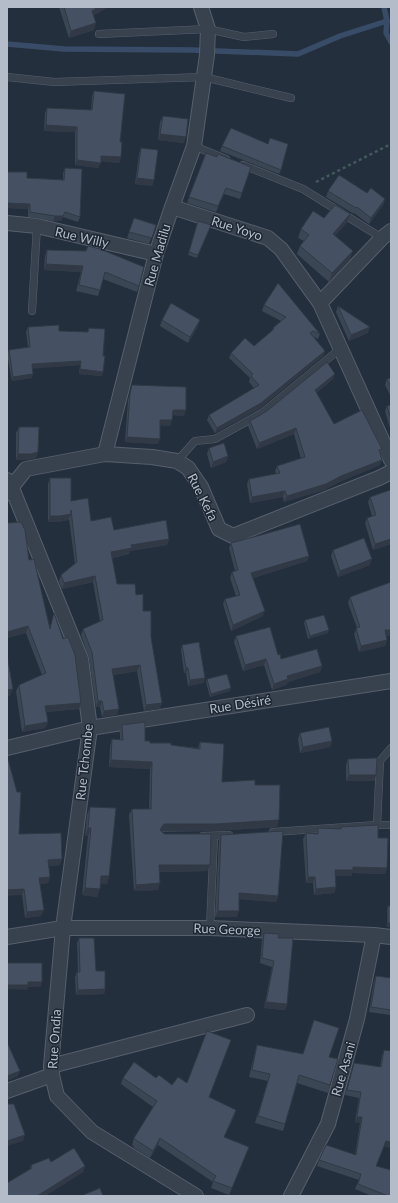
<svg xmlns="http://www.w3.org/2000/svg" width="398" height="1203" viewBox="0 0 398 1203" font-family="Lato,sans-serif">
  <style>
    .lines { fill: none; stroke-linecap: round; stroke-linejoin: round }
    .stream { stroke: #394c67; stroke-width: 5.5 }
    .service-casing { stroke: #565f6c; stroke-width: 8 }
    .minor-casing { stroke: #565f6c; stroke-width: 16 }
    .path { stroke: #44595c; stroke-width: 2.5; stroke-dasharray: 3 3; stroke-linecap: butt }
    .service { stroke: #38414e; stroke-width: 7 }
    .minor { stroke: #38414e; stroke-width: 14 }
    .wall { fill: #3b4654 }
    .shaded-wall { fill: #303945 }
    .building { fill: #455162; stroke: #303945 }
    .labels { text-anchor: middle; stroke-width: 3; stroke-linejoin: round; paint-order: stroke }
    .street-label { font-size: 13px; fill: #b4bcc9; stroke: #1d2633 }
  </style>
  <rect width="100%" height="100%" fill="#242f3e"/>
  <g class="lines">
    <!-- stream -->
    <g class="stream">
      <polyline points="384,7 387,21 386,33 391,42"/>
      <polyline points="7,44 64,49 191,50 298,54 340,36 387,21"/>
    </g>
    <!-- service casing -->
    <g class="service-casing">
      <g id="service">
        <polyline points="99,34 208,29 244,37 273,34"/>
        <polyline points="7,77 54,82 204,77 291,98"/>
        <polyline points="194,146 226,159"/>
        <polyline points="243,165 303,189 382,238"/>
        <polyline points="32,311 37,226"/>
        <polyline points="177,461 195,441 215,439 262,413 341,348"/>
        <polyline points="377,825 380,761 391,748"/>
        <polyline points="273,832 377,825 391,825"/>
        <polyline points="203,836 229,835"/>
        <polyline points="210,928 214,836"/>
      </g>
    </g>
    <!-- minor casing -->
    <g class="minor-casing">
      <g id="minor">
        <polyline points="172,207 268,238 281,249 320,303 391,460"/>
        <polyline points="7,223 37,226 156,254"/>
        <polyline points="320,303 382,238 391,231"/>
        <polyline points="105,454 156,254 172,207 194,146 207,55 208,29 201,7"/>
        <polyline points="7,480 12,488 81,659 90,728 63,928 51,1066 52,1075 57,1096 92,1132 196,1196"/>
        <polyline points="7,493 26,469 105,454 152,457 177,461 188,468 201,487 219,529 233,536 379,478 391,472"/>
        <polyline points="7,748 90,728 391,681"/>
        <polyline points="7,937 63,928 210,928 374,935 391,937"/>
        <polyline points="51,1066 247,1015"/>
        <polyline points="7,1091 52,1075"/>
        <polyline points="291,1196 328,1124 357,1019 374,935"/>
      </g>
    </g>
    <!-- path -->
    <polyline class="path" points="316,182 391,144"/>
    <!-- service -->
    <use href="#service" class="service"/>
    <!-- minor -->
    <use href="#minor" class="minor"/>
  </g>
  <!-- wall -->
  <g class="wall">
    <polygon points="59,7 108,7 94,15 94,30 69,38"/>
    <polygon points="94,91 120,142 121,157 119,163 101,161 98,168 75,165 75,132 44,131 45,113 47,108 91,110 92,96"/>
    <polygon points="163,116 184,143 158,140 160,122"/>
    <polygon points="268,144 281,170 279,174 220,151 222,146"/>
    <polygon points="141,148 154,180 152,186 135,184 139,154"/>
    <polygon points="206,153 251,167 240,199 224,194 216,212 187,203"/>
    <polygon points="65,168 80,217 78,222 63,217 61,221 53,221 28,217 28,209 7,208 7,172 27,178 63,180 63,173"/>
    <polygon points="328,191 367,193 385,199 383,205 369,224 354,213 354,214 326,197"/>
    <polygon points="350,214 347,222 335,236 350,259 329,282 297,254 300,246 304,241 298,238 301,229 324,218"/>
    <polygon points="134,218 156,225 149,244 127,238"/>
    <polygon points="197,224 211,225 197,258 188,255"/>
    <polygon points="88,246 139,286 137,292 103,279 98,296 76,291 81,272 44,270 45,256 47,250 86,251"/>
    <polygon points="264,305 320,334 318,339 314,337 325,351 323,356 259,409 215,433 207,420 209,415 254,388 249,382 250,378 229,358 231,353 254,346 271,332 273,328 281,321 262,311"/>
    <polygon points="338,306 368,333 349,341 336,312"/>
    <polygon points="162,320 198,326 188,343 160,326"/>
    <polygon points="28,327 59,331 87,332 89,328 102,376 79,374 80,365 32,368 32,378 12,381 7,354 9,350 28,347 26,332"/>
    <polygon points="391,378 391,397 385,385 387,379"/>
    <polygon points="333,379 316,393 334,424 382,449 380,453 380,465 339,482 324,490 284,502 283,497 250,503 247,484 249,479 276,474 275,471 277,466 301,459 294,434 257,449 248,426 250,421"/>
    <polygon points="132,385 184,416 173,415 172,420 170,426 160,425 158,444 125,442 128,400"/>
    <polygon points="391,405 391,432 385,411 387,406"/>
    <polygon points="19,427 38,452 36,458 28,460 16,460 16,433"/>
    <polygon points="209,448 228,456 226,462 211,468 207,454"/>
    <polygon points="50,478 71,501 91,521 114,530 169,539 167,545 130,551 129,554 112,558 117,584 136,595 143,611 151,637 160,709 144,711 137,671 113,675 117,715 102,717 100,707 96,707 89,658 81,635 83,629 100,621 93,582 62,589 59,581 61,575 75,564 69,519 68,520 58,522 48,522 48,484"/>
    <polygon points="370,497 391,544 373,550 365,523 367,518 372,516 368,502"/>
    <polygon points="7,523 29,560 50,628 54,613 81,703 79,709 46,712 48,722 45,728 22,732 16,691 19,685 42,675 26,633 7,638"/>
    <polygon points="231,543 309,556 307,561 253,578 263,616 231,631 223,604 225,599 236,596 230,578 232,572 235,571 229,548"/>
    <polygon points="333,550 370,565 338,577 331,556"/>
    <polygon points="350,597 386,636 387,640 385,646 359,652 354,634 357,628 348,603"/>
    <polygon points="305,620 328,633 308,639 304,623"/>
    <polygon points="236,636 278,655 281,659 322,666 320,672 288,682 286,685 272,690 264,665 243,671 234,642"/>
    <polygon points="182,645 204,683 188,686 186,673 184,673 181,650"/>
    <polygon points="207,679 230,691 210,697 206,682"/>
    <polygon points="122,725 150,743 198,748 200,742 222,782 255,785 277,827 214,831 161,832 163,833 207,871 160,872 158,890 134,891 129,815 132,809 149,809 150,769 109,767 110,746 112,739 120,740 120,732"/>
    <polygon points="300,733 332,741 330,747 300,753 298,739"/>
    <polygon points="348,759 376,775 374,781 346,781 346,765"/>
    <polygon points="90,807 109,876 107,884 101,883 97,897 82,895 88,836 85,836 87,815"/>
    <polygon points="341,827 378,838 387,868 385,874 352,873 351,876 335,876 336,887 334,893 314,895 313,883 306,883 303,839 306,833 316,834 318,828 340,829"/>
    <polygon points="19,834 60,865 49,866 50,877 48,883 40,884 41,916 25,918 22,895"/>
    <polygon points="221,835 278,896 276,902 239,899 237,917 215,917 219,841"/>
    <polygon points="388,906 391,927 387,927 387,909"/>
    <polygon points="264,933 278,938 287,1004 285,1010 264,1008 272,967 260,963 262,939"/>
    <polygon points="79,938 105,989 104,994 76,995 75,977 77,972 78,972 77,943"/>
    <polygon points="376,976 391,978 391,1015 369,1012 374,981"/>
    <polygon points="257,1045 303,1054 329,1057 330,1085 328,1093 297,1083 283,1131 255,1123 268,1081 249,1077 255,1052"/>
    <polygon points="384,1050 384,1147 376,1166 391,1196 372,1196 355,1189 359,1180 317,1166 319,1160 355,1155 360,1123 355,1122 359,1098 345,1095 354,1063 380,1067 382,1055"/>
    <polygon points="123,1078 156,1078 172,1085 209,1097 236,1110 234,1117 224,1137 246,1154 229,1195 211,1188 213,1182 158,1145 150,1158 133,1147 134,1146 132,1145 134,1138 153,1107 121,1084"/>
    <polygon points="51,1162 85,1166 83,1172 45,1196 7,1196 29,1171 31,1165"/>
  </g>
  <!-- shaded-wall -->
  <g class="shaded-wall">
    <polygon points="98,7 108,7 90,18 92,11"/>
    <polygon points="96,23 94,30 69,38 71,31"/>
    <polygon points="46,125 77,127 75,132 44,131"/>
    <polygon points="160,134 186,137 184,143 158,140"/>
    <polygon points="101,156 121,157 119,163 99,161"/>
    <polygon points="77,160 101,163 98,168 75,165"/>
    <polygon points="137,178 154,180 152,186 135,184"/>
    <polygon points="385,199 383,205 369,224 371,218"/>
    <polygon points="7,203 30,204 28,209 7,208"/>
    <polygon points="350,214 347,222 330,242 333,234"/>
    <polygon points="55,216 63,216 61,221 53,221"/>
    <polygon points="353,251 350,259 329,282 332,273"/>
    <polygon points="46,264 83,266 81,272 44,270"/>
    <polygon points="200,320 198,326 188,343 190,337"/>
    <polygon points="370,327 368,333 349,341 351,335"/>
    <polygon points="325,351 323,356 259,409 215,433 217,428"/>
    <polygon points="81,361 80,365 30,369 32,364"/>
    <polygon points="80,369 103,372 102,376 79,374"/>
    <polygon points="33,374 32,378 12,381 13,377"/>
    <polygon points="335,374 333,379 313,396 315,390"/>
    <polygon points="173,410 186,410 184,416 171,415"/>
    <polygon points="160,420 172,420 170,426 158,425"/>
    <polygon points="296,428 294,434 257,449 259,443"/>
    <polygon points="127,437 160,439 158,444 125,442"/>
    <polygon points="38,452 36,458 28,460 16,460 18,454"/>
    <polygon points="228,456 226,462 211,468 213,462"/>
    <polygon points="382,460 380,465 339,482 324,490 284,502 287,496"/>
    <polygon points="285,491 283,497 250,503 252,497"/>
    <polygon points="71,514 68,520 58,522 48,522 50,516"/>
    <polygon points="169,539 167,545 130,551 129,554 109,558 111,552 131,545"/>
    <polygon points="391,539 391,544 373,550 375,544"/>
    <polygon points="309,556 307,561 249,579 251,573"/>
    <polygon points="372,559 370,565 338,577 340,571"/>
    <polygon points="95,576 93,582 62,589 64,583"/>
    <polygon points="265,611 263,616 231,631 233,625"/>
    <polygon points="28,626 26,633 7,638 7,632"/>
    <polygon points="329,630 328,633 308,639 310,636"/>
    <polygon points="385,630 391,630 391,636 382,636"/>
    <polygon points="387,640 385,646 359,652 361,646"/>
    <polygon points="266,659 264,665 243,671 245,665"/>
    <polygon points="140,665 137,671 109,675 112,669"/>
    <polygon points="322,666 320,672 288,682 286,685 272,690 274,684 287,676"/>
    <polygon points="186,668 188,668 186,673 184,673"/>
    <polygon points="205,678 204,683 188,686 190,680"/>
    <polygon points="231,688 230,691 210,697 211,694"/>
    <polygon points="13,689 10,696 7,696 7,690"/>
    <polygon points="98,701 102,701 100,707 96,707"/>
    <polygon points="81,703 79,709 43,712 45,706"/>
    <polygon points="162,703 160,709 144,711 146,705"/>
    <polygon points="119,709 117,715 102,717 104,711"/>
    <polygon points="48,722 45,728 22,732 25,726"/>
    <polygon points="332,741 330,747 300,753 303,747"/>
    <polygon points="111,760 152,762 150,769 109,767"/>
    <polygon points="349,775 376,775 374,781 346,781"/>
    <polygon points="279,820 277,827 214,831 163,831 160,832 163,825 165,824"/>
    <polygon points="88,828 91,828 88,836 85,836"/>
    <polygon points="62,859 60,865 46,866 48,860"/>
    <polygon points="159,865 210,865 207,871 157,872"/>
    <polygon points="353,867 387,868 385,874 352,873 351,876 333,876 335,870"/>
    <polygon points="101,876 109,876 107,884 98,883"/>
    <polygon points="50,877 48,883 37,885 39,878"/>
    <polygon points="308,877 315,877 313,883 306,883"/>
    <polygon points="160,883 158,890 134,891 136,885"/>
    <polygon points="336,887 334,893 314,895 316,889"/>
    <polygon points="85,888 100,889 97,897 82,895"/>
    <polygon points="24,889 22,895 7,896 7,890"/>
    <polygon points="239,893 278,896 276,902 237,899"/>
    <polygon points="44,910 41,916 25,918 27,912"/>
    <polygon points="218,911 239,911 237,917 215,917"/>
    <polygon points="388,923 391,923 391,927 387,927"/>
    <polygon points="28,982 42,982 41,987 28,987 27,990 7,989 7,985"/>
    <polygon points="105,989 104,994 76,995 78,990"/>
    <polygon points="266,1002 287,1004 285,1010 264,1008"/>
    <polygon points="20,1071 18,1076 7,1081 7,1076"/>
    <polygon points="236,1110 234,1117 221,1143 224,1137"/>
    <polygon points="357,1117 362,1117 360,1123 355,1122"/>
    <polygon points="25,1135 23,1141 7,1146 7,1141"/>
    <polygon points="160,1138 158,1145 150,1158 153,1151"/>
    <polygon points="386,1141 391,1142 391,1148 384,1147"/>
    <polygon points="85,1166 83,1172 45,1196 37,1196"/>
  </g>
  <!-- building -->
  <g class="building">
    <polygon points="64,7 98,7 92,11 96,23 71,31"/>
    <polygon points="94,91 125,94 120,142 122,142 121,157 101,156 101,163 77,160 77,127 46,125 47,108 92,110"/>
    <polygon points="163,116 188,119 186,137 160,134"/>
    <polygon points="231,128 268,144 270,138 288,144 281,170 222,146"/>
    <polygon points="141,148 158,150 154,180 137,178"/>
    <polygon points="206,153 217,157 218,154 251,167 242,193 226,188 218,206 189,197"/>
    <polygon points="65,168 82,169 80,217 65,212 63,216 55,216 30,212 30,204 7,203 7,172 27,172 27,178 64,180"/>
    <polygon points="339,175 367,193 371,188 385,199 371,218 357,207 356,208 328,191"/>
    <polygon points="335,205 350,214 333,234 353,251 332,273 300,246 309,235 301,229 313,211 324,218"/>
    <polygon points="134,218 156,225 152,238 129,232"/>
    <polygon points="198,221 211,225 198,255 189,252"/>
    <polygon points="88,246 100,249 144,267 139,286 105,272 100,290 79,285 83,266 46,264 47,250 86,251"/>
    <polygon points="278,283 320,334 313,331 310,333 325,351 261,403 217,428 209,415 259,385 251,376 253,374 231,353 245,338 254,346 274,329 273,328 286,317 264,305"/>
    <polygon points="171,303 200,320 190,337 162,320"/>
    <polygon points="338,306 370,327 351,335"/>
    <polygon points="59,325 59,331 88,332 89,328 105,329 103,356 105,356 103,372 80,369 81,361 32,364 33,374 13,377 9,350 30,347 28,327"/>
    <polygon points="327,362 335,374 315,390 334,424 362,410 382,449 379,450 382,460 341,476 326,484 287,496 285,491 252,497 249,479 280,473 277,466 305,457 296,428 259,443 250,421 267,411"/>
    <polygon points="391,378 391,387 387,379"/>
    <polygon points="132,385 186,387 186,410 173,410 172,420 160,420 160,439 127,437 130,394"/>
    <polygon points="391,405 391,419 387,406"/>
    <polygon points="19,427 39,427 38,452 31,454 18,454"/>
    <polygon points="224,443 228,456 213,462 209,448"/>
    <polygon points="50,478 71,478 71,501 88,498 91,521 111,517 114,530 166,520 169,539 131,545 132,548 111,552 117,584 135,584 136,595 143,594 143,611 151,611 151,637 162,703 146,705 140,665 112,669 119,709 104,711 102,701 98,701 92,652 83,629 103,620 95,576 64,583 61,575 77,562 71,510 71,514 60,516 50,516"/>
    <polygon points="390,490 391,494 391,539 375,544 367,518 376,515 370,497"/>
    <polygon points="21,522 25,530 29,560 34,559 50,629 54,613 63,639 68,637 75,655 81,703 45,706 48,722 25,726 19,685 46,673 28,626 7,632 7,523"/>
    <polygon points="300,524 309,556 251,573 265,611 233,625 225,599 240,595 232,572 238,570 231,543 261,535"/>
    <polygon points="364,538 372,559 340,571 333,550"/>
    <polygon points="391,582 391,630 385,630 387,640 361,646 356,628 360,627 350,597"/>
    <polygon points="324,615 329,630 310,636 305,620"/>
    <polygon points="270,627 278,655 280,654 281,659 317,649 322,666 287,676 288,679 274,684 266,659 245,665 236,636"/>
    <polygon points="199,642 205,678 190,680 188,668 186,668 182,645"/>
    <polygon points="7,655 13,689 7,690"/>
    <polygon points="227,674 231,688 211,694 207,679"/>
    <polygon points="145,722 145,741 150,741 150,743 171,743 171,745 200,749 200,742 224,744 222,782 255,780 255,785 280,785 279,820 216,824 165,824 163,825 160,830 163,833 165,834 211,834 210,865 159,865 160,883 136,885 132,809 151,809 152,762 111,760 112,739 123,740 122,725"/>
    <polygon points="329,727 332,741 303,747 300,733"/>
    <polygon points="377,758 376,775 349,775 348,759"/>
    <polygon points="8,759 17,792 21,792 19,834 61,833 62,859 48,860 50,877 39,878 44,910 27,912 24,889 7,890 7,760"/>
    <polygon points="90,807 116,808 109,876 101,876 100,889 85,888 91,828 88,828"/>
    <polygon points="378,825 378,838 388,838 387,868 353,867 353,870 335,870 336,887 316,889 315,877 308,877 306,833 318,834 318,828 341,829 341,827"/>
    <polygon points="283,831 278,896 239,893 239,911 218,911 221,835"/>
    <rect x="388" y="906" width="3" height="17"/>
    <polygon points="264,933 279,934 278,938 293,938 287,1004 266,1002 274,961 262,958"/>
    <polygon points="79,938 94,938 96,971 105,971 105,989 78,990 77,972 80,972"/>
    <polygon points="7,963 42,963 42,982 28,982 28,985 7,985"/>
    <polygon points="376,976 391,978 391,1010 371,1007"/>
    <polygon points="314,1020 339,1028 329,1057 338,1059 330,1085 299,1075 285,1124 258,1116 270,1074 252,1070 257,1045 303,1054"/>
    <polygon points="207,1031 231,1040 209,1097 236,1110 224,1137 249,1147 232,1188 213,1181 216,1176 160,1138 153,1151 136,1140 134,1138 157,1101 123,1078 134,1062 156,1078 159,1075 172,1085 178,1077 187,1083"/>
    <polygon points="7,1042 20,1071 7,1076"/>
    <polygon points="384,1050 391,1051 391,1142 386,1141 376,1166 391,1170 391,1196 388,1196 358,1184 361,1174 319,1160 326,1145 356,1155 362,1117 357,1117 361,1092 347,1090 354,1063 381,1067"/>
    <polygon points="7,1104 14,1104 25,1135 7,1141"/>
    <polygon points="74,1148 85,1166 37,1196 7,1196 7,1183 32,1168 31,1165 49,1158 51,1162"/>
    <polygon points="100,1188 103,1196 81,1196"/>
  </g>
  <g class="labels">
    <!-- street labels -->
    <g class="street-label">
      <text transform="translate(237 228) rotate(18)" y="5">Rue Yoyo</text>
      <text transform="translate(82 237) rotate(13)" y="5">Rue Willy</text>
      <text transform="translate(157 255) rotate(-74)" y="5">Rue Madilu</text>
      <text transform="translate(203 497) rotate(63)" y="5">Rue Kefa</text>
      <text transform="translate(240 704) rotate(-9)" y="5">Rue Désiré</text>
      <text transform="translate(84 762) rotate(-84)" y="5">Rue Tchombe</text>
      <text transform="translate(227 929) rotate(2)" y="5">Rue George</text>
      <text transform="translate(54 1039) rotate(-86)" y="5">Rue Ondia</text>
      <text transform="translate(343 1069) rotate(-74)" y="5">Rue Asani</text>
    </g>
  </g>
  <!-- border -->
  <rect width="398" height="1203" fill="none" stroke="#b4bcc9" stroke-width="16"/>
</svg>
